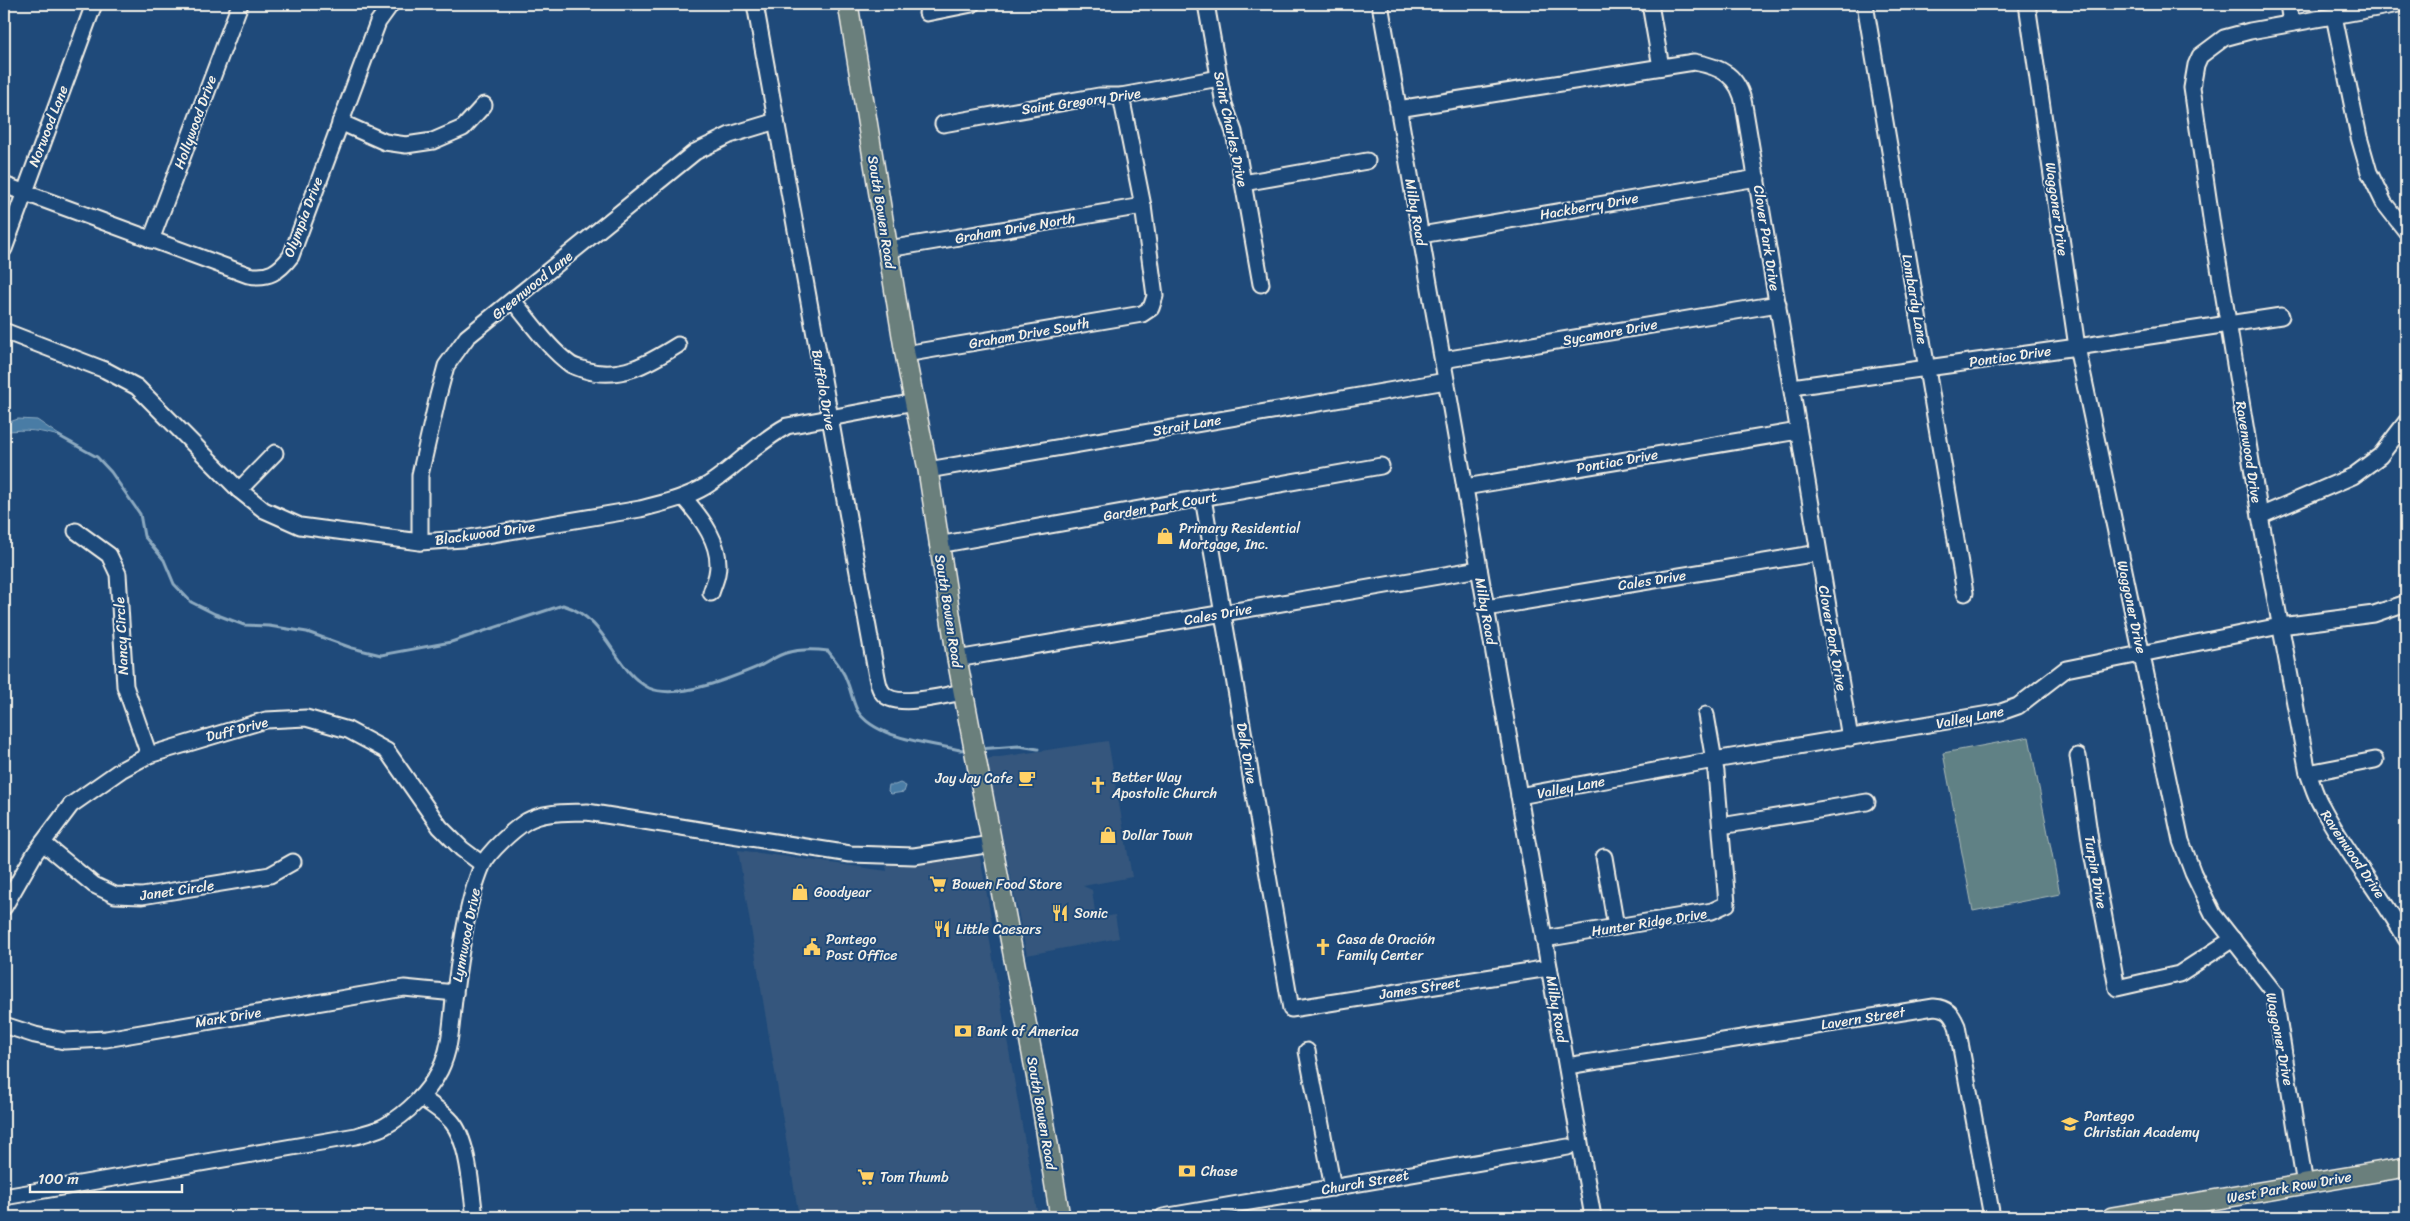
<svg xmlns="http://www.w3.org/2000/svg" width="2410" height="1221" viewBox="0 0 2410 1221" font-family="Sriracha,sans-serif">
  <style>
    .built { fill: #34577d }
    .green { fill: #608185; stroke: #aab9b6 }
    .water { fill: #487ba5; stroke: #8daac0 }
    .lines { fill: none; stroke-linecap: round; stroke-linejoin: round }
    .stream { stroke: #8daac0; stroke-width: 3 }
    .minor-casing { stroke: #f4f1e8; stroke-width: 19 }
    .major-casing { stroke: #f4f1e8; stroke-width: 22 }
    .minor { stroke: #1f4a7a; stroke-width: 15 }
    .major { stroke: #6b7f7c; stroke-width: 19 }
    .labels { text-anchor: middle; stroke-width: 4; stroke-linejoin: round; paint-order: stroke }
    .street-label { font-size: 14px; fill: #f4f1e8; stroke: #1f4a7a }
    .poi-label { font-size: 14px; fill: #f4f1e8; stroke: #1f4a7a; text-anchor: start }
  </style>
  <rect width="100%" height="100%" fill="#1f4a7a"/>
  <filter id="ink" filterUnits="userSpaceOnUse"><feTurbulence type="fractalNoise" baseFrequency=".02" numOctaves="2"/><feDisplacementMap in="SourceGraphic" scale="10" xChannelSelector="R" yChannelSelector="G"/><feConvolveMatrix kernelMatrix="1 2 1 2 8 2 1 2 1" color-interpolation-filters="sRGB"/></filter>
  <g filter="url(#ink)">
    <!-- built -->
    <g class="built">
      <polygon points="1108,741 1132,877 1083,886 1092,890 1095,912 1104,917 1115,915 1119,938 1027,955 986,759"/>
      <polygon points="738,850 887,871 886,865 923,863 976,855 980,857 993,928 988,930 1038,1217 799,1217"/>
    </g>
    <!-- green -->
    <polygon class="green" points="2029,737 2060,894 1973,911 1943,753"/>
    <!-- water -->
    <g class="water">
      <path d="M18 419 37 420 62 437C42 431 25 428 4 432V424Z"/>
      <polygon points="900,783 906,786 904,792 891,794 888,791 889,785 895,785"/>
    </g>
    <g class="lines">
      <!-- stream -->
      <g class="stream">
        <path d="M59 436 97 457 111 472 140 514 144 536 164 560 174 584 191 602 215 614 244 625 269 626 307 632 352 648 381 655 451 642 563 605C609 619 613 670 649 688 677 701 736 676 762 665 770 661 778 655 786 653 799 649 814 649 828 651 836 661 844 671 848 684 851 692 853 702 857 710 874 739 930 743 960 750L968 749"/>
        <polyline points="979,749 1019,746 1038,749"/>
      </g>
      <!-- minor casing -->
      <g class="minor-casing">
        <g id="minor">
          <path d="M755 4 877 677C878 682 879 688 882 692 893 710 945 695 963 692"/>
          <polyline points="1206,4 1224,104 1234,132 1261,284"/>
          <polyline points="1380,4 1593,1217"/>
          <polyline points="1650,4 1661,67"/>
          <polyline points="1865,4 1965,593"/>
          <polyline points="2027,4 2077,347 2181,841 2193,873 2213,914 2274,992 2305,1185"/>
          <polyline points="2288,4 2291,23"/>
          <path d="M2399 4 2250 31 2224 38 2200 56 2196 65 2192 88 2212 225 2260 516 2308 773C2312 783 2315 795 2321 805 2345 852 2381 893 2406 939"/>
          <polyline points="927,13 972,4"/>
          <polyline points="2334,16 2359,137 2369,172 2384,203 2406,231"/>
          <path d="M1398 109 1694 62C1722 67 1739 76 1744 105L1850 738"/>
          <polyline points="340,122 385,142 406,145 433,141 463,128 484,105"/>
          <polyline points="943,124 1099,96 1121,96 1219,78"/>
          <polyline points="1243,183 1367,161"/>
          <path d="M4 185 248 275C268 279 279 272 291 256L378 22 391 4"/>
          <polyline points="1421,235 1757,178"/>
          <polyline points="151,240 240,4"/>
          <polyline points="4,249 94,4"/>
          <polyline points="888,249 1143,206"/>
          <path d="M513 301C531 322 548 348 570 364 574 367 580 368 585 370 620 381 649 363 678 345"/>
          <path d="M4 331 105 370 137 387 239 490 264 510 300 526 420 542 463 539 640 509C663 503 686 498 706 486 735 468 757 442 787 426L915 402"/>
          <polyline points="905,354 1142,314 1151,308 1155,296 1143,206 1121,96"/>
          <polyline points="1443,360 1778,304"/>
          <polyline points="1792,387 2077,347 2281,316"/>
          <polyline points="928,470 1446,381"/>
          <polyline points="1465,487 1798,431"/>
          <polyline points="239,490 275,453"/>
          <path d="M683 497C701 517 723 545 717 574 716 580 713 586 711 593"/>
          <polyline points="1203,498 1291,1009 1549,968"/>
          <polyline points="2260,516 2353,476 2380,456 2406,422"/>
          <polyline points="76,531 109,555 118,574 125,686 149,755"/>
          <polyline points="420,542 420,475 438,396 446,366 467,337 695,152 730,135 776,121"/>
          <polyline points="938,545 1381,466"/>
          <polyline points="1486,608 1818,553"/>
          <polyline points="957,659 1479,569"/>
          <polyline points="2078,756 2091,847 2117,988 2179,974 2233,939"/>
          <polyline points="2308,773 2375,760"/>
          <polyline points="1519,796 1714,760 2001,712 2018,706 2066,669 2280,626 2374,614 2406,603"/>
          <polyline points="1721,826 1867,802"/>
          <polyline points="43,843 94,885 115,895 142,896 270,875 293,862"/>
          <polyline points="1604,857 1616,927"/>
          <polyline points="4,907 35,853 71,805 121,770 149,755 266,720 306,718 348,730 387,751 440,827 462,849 482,864"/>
          <polyline points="1544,939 1712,911 1727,904 1716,772 1706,715"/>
          <polyline points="4,1025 35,1035 64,1041 106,1039 404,988 455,993"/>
          <polyline points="1307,1051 1333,1188"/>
          <path d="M1567 1066 1934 1007C1948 1008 1952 1014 1957 1026L1992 1217"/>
          <path d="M421 1097C431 1105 444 1112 452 1122 469 1142 471 1191 475 1217"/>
          <path d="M4 1197 356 1136C365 1133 376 1131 385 1126 407 1114 428 1093 440 1070 452 1046 451 1019 455 992 460 955 467 901 482 866 488 852 514 829 527 821 545 811 568 813 587 812L850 854 914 856 992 844"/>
          <polyline points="1163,1217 1568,1147"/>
        </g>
      </g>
      <!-- major casing -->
      <g class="major-casing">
        <g id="major">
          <polyline points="848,4 905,354 928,470 957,659 1041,1101 1060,1217"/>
          <polyline points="2112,1217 2406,1167"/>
        </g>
      </g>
      <!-- minor -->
      <use href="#minor" class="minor"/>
      <!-- major -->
      <use href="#major" class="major"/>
    </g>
  </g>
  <!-- icons -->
  <defs>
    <g id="shop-bare" transform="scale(1.35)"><path d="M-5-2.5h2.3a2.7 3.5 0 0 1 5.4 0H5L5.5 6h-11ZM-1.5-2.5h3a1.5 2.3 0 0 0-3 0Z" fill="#ffd166" stroke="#1f4a7a" stroke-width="2.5" paint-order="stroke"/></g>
    <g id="cafe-bare" transform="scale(1.35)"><path d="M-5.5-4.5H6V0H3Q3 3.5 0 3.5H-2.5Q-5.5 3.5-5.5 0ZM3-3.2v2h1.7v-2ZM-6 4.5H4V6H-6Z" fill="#ffd166" stroke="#1f4a7a" stroke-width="2.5" paint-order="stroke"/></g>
    <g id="church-bare" transform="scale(1.35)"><path d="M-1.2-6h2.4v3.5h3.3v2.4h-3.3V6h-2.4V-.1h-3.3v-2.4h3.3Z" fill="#ffd166" stroke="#1f4a7a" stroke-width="2.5" paint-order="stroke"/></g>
    <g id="supermarket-bare" transform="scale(1.35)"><path d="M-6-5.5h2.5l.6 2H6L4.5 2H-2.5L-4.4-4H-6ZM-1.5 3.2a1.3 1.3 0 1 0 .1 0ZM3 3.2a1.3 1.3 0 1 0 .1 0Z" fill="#ffd166" stroke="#1f4a7a" stroke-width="2.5" paint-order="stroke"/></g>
    <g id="restaurant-bare" transform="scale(1.35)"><path d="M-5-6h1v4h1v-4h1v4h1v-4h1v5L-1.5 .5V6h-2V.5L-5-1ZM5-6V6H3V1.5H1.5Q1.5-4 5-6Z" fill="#ffd166" stroke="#1f4a7a" stroke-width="2.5" paint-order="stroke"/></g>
    <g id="civic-bare" transform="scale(1.35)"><path d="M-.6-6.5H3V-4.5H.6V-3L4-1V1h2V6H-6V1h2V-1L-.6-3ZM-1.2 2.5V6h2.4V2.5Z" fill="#ffd166" stroke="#1f4a7a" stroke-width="2.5" paint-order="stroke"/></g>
    <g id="bank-bare" transform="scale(1.35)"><path d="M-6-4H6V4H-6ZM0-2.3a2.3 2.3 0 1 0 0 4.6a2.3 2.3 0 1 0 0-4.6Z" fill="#ffd166" stroke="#1f4a7a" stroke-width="2.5" paint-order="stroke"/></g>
    <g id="school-bare" transform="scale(1.35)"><path d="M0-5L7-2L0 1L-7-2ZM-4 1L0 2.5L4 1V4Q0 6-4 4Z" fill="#ffd166" stroke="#1f4a7a" stroke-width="2.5" paint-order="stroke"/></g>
  </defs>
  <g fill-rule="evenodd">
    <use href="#shop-bare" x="1165" y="536"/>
    <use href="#cafe-bare" x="1027" y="778"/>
    <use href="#church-bare" x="1098" y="785"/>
    <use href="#shop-bare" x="1108" y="835"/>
    <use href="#supermarket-bare" x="938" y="884"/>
    <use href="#shop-bare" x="800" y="892"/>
    <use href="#restaurant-bare" x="1060" y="913"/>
    <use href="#restaurant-bare" x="942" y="929"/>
    <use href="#civic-bare" x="812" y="947"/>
    <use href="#church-bare" x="1323" y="947"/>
    <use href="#bank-bare" x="963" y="1031"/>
    <use href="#school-bare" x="2070" y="1124"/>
    <use href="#bank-bare" x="1187" y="1171"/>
    <use href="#supermarket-bare" x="866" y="1177"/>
  </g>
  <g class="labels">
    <!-- street labels -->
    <g class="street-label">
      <text transform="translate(1081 101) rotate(-8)" y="5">Saint Gregory Drive</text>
      <text transform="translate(195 122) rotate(-70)" y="5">Hollywood Drive</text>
      <text transform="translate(48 126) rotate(-69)" y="5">Norwood Lane</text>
      <text transform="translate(1231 129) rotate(78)" y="5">Saint Charles Drive</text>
      <text transform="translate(1589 206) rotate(-10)" y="5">Hackberry Drive</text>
      <text transform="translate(2057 209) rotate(82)" y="5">Waggoner Drive</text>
      <text transform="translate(882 212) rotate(81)" y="5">South Bowen Road</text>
      <text transform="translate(1416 212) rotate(80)" y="5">Milby Road</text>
      <text transform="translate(303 217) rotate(-69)" y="5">Olympia Drive</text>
      <text transform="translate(1015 228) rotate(-10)" y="5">Graham Drive North</text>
      <text transform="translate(1767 238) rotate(81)" y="5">Clover Park Drive</text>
      <text transform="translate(532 285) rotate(-39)" y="5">Greenwood Lane</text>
      <text transform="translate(1915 299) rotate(80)" y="5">Lombardy Lane</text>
      <text transform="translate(1610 332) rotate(-10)" y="5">Sycamore Drive</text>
      <text transform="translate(1029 333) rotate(-10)" y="5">Graham Drive South</text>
      <text transform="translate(2010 356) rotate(-8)" y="5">Pontiac Drive</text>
      <text transform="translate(824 390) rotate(80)" y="5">Buffalo Drive</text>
      <text transform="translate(1187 425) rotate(-10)" y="5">Strait Lane</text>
      <text transform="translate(2249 452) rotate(81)" y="5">Ravenwood Drive</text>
      <text transform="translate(1617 461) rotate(-10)" y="5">Pontiac Drive</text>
      <text transform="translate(1160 506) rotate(-10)" y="5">Garden Park Court</text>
      <text transform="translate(485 533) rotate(-8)" y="5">Blackwood Drive</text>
      <text transform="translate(1652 580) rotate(-9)" y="5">Cales Drive</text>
      <text transform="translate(2132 607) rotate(78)" y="5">Waggoner Drive</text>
      <text transform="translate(949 611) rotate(81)" y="5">South Bowen Road</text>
      <text transform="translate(1486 611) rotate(80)" y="5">Milby Road</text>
      <text transform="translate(1218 614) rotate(-10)" y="5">Cales Drive</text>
      <text transform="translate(121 636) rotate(-93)" y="5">Nancy Circle</text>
      <text transform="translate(1833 638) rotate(80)" y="5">Clover Park Drive</text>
      <text transform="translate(1970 717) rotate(-11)" y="5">Valley Lane</text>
      <text transform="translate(237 729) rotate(-14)" y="5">Duff Drive</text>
      <text transform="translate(1247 753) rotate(80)" y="5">Delk Drive</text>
      <text transform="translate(1571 787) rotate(-11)" y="5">Valley Lane</text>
      <text transform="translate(2353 854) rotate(56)" y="5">Ravenwood Drive</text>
      <text transform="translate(2096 872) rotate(80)" y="5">Turpin Drive</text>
      <text transform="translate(177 890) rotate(-8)" y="5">Janet Circle</text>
      <text transform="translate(1649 922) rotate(-9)" y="5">Hunter Ridge Drive</text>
      <text transform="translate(466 935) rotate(-79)" y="5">Lynnwood Drive</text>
      <text transform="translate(1420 988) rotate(-9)" y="5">James Street</text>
      <text transform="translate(1557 1009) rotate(80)" y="5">Milby Road</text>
      <text transform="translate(228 1017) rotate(-9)" y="5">Mark Drive</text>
      <text transform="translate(1863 1018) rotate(-9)" y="5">Lavern Street</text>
      <text transform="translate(2280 1039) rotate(79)" y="5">Waggoner Drive</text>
      <text transform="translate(1042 1113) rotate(80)" y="5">South Bowen Road</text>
      <text transform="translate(1365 1182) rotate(-10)" y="5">Church Street</text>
      <text transform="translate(2289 1187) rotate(-10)" y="5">West Park Row Drive</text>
    </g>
    <!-- poi labels -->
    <g class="poi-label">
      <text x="1179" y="533">Primary Residential<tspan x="1179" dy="16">Mortgage, Inc.</tspan></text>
      <text x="1112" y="782">Better Way<tspan x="1112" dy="16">Apostolic Church</tspan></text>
      <text x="1013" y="783" text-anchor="end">Jay Jay Cafe</text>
      <text x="1122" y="840">Dollar Town</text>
      <text x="952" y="889">Bowen Food Store</text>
      <text x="814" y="897">Goodyear</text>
      <text x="1074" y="918">Sonic</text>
      <text x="956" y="934">Little Caesars</text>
      <text x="826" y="944">Pantego<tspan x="826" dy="16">Post Office</tspan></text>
      <text x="1337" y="944">Casa de Oración<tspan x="1337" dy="16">Family Center</tspan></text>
      <text x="977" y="1036">Bank of America</text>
      <text x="2084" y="1121">Pantego<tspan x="2084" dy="16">Christian Academy</tspan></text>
      <text x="1201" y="1176">Chase</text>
      <text x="880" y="1182">Tom Thumb</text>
    </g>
  </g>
  <!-- margin -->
  <rect width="2410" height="1221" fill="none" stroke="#1f4a7a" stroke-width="20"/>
  <rect x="10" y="10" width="2390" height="1201" fill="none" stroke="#f4f1e8" stroke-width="2" filter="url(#ink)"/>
  <!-- scale -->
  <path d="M30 1184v8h152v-8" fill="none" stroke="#f4f1e8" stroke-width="2.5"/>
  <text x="38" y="1184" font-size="15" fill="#f4f1e8" stroke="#1f4a7a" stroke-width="4" paint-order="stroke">100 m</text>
</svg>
